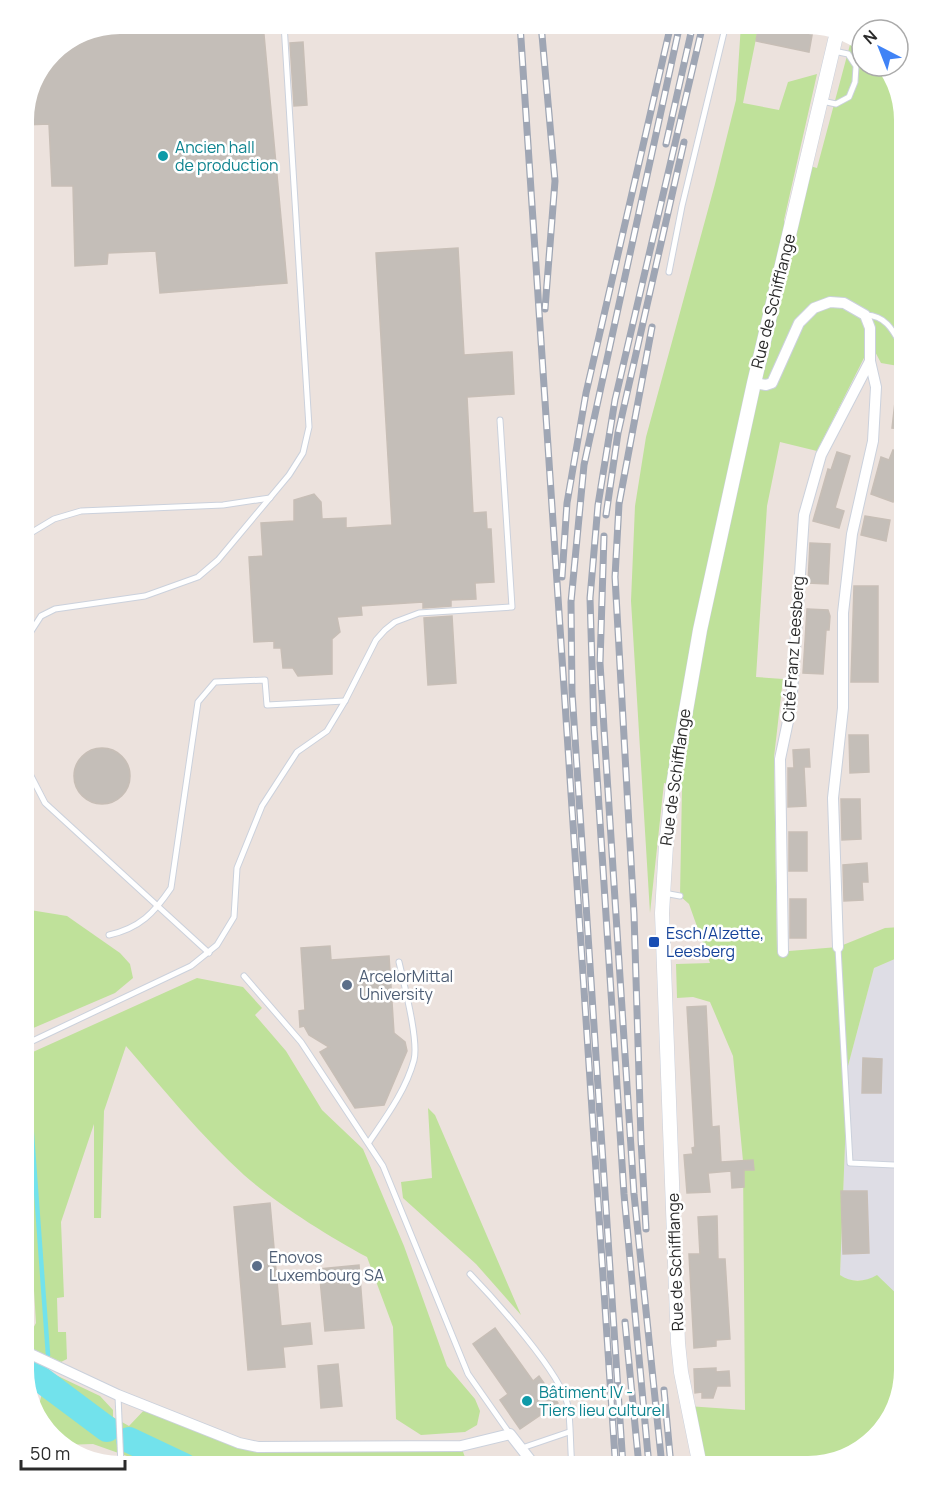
<svg xmlns="http://www.w3.org/2000/svg" width="928" height="1490" viewBox="0 0 928 1490" font-family="Manrope,sans-serif">
  <style>
    .industrial { fill: #dedde5 }
    .green { fill: #bfe19a }
    .lines { fill: none; stroke-linecap: round; stroke-linejoin: round }
    .stream { stroke: #72e2ec; stroke-width: 4.5 }
    .river { stroke: #72e2ec; stroke-width: 26 }
    .building { fill: #c4beb8; stroke: #c7beb6; stroke-width: 1.5 }
    .service-casing { stroke: #cbd1dc; stroke-width: 7 }
    .minor-casing { stroke: #cbd1dc; stroke-width: 12 }
    .tertiary-casing { stroke: #cbd1dc; stroke-width: 15 }
    .service { stroke: #fff; stroke-width: 5 }
    .minor { stroke: #fff; stroke-width: 10 }
    .tertiary { stroke: #fff; stroke-width: 14 }
    .rail-casing { stroke: #9fa6b4; stroke-width: 7 }
    .rail { stroke: #fff; stroke-width: 4.5; stroke-dasharray: 14; stroke-linecap: butt }
    .culture-dot { fill: #0f9aa8; stroke: #fff; stroke-width: 2 }
    .transit-dot { fill: #1a4fb4; stroke: #fff; stroke-width: 2 }
    .service-dot { fill: #5c6f8a; stroke: #fff; stroke-width: 2 }
    .labels { text-anchor: middle; stroke-width: 5; stroke-linejoin: round; paint-order: stroke }
    .culture-label { font-size: 16px; fill: #0d838f; stroke: #fff; text-anchor: start }
    .street-label { font-size: 16px; fill: #2a2a2a; stroke: #fff }
    .transit-label { font-size: 16px; fill: #164399; stroke: #fff; text-anchor: start }
    .service-label { font-size: 16px; fill: #4e5e75; stroke: #fff; text-anchor: start }
  </style>
  <rect width="100%" height="100%" fill="#ece2dd"/>
  <!-- industrial -->
  <polygon class="industrial" points="904,955 904,1301 903,1301 868,1280 847,1280 840,1275 848,1066 874,968"/>
  <!-- green -->
  <g class="green">
    <path d="M741 24H759L743 103 779 110 788 82 817 74 784 220 787 241 806 165 817 168 852 37 862 41V66H884L894 77 904 120V367L881 363 871 344 817 451 780 442 767 506 756 677 783 679 774 757 777 952 838 947 885 928 901 927 904 895V955L874 968 848 1066 840 1275C851 1283 865 1282 877 1275L904 1301V1370L888 1423 851 1456 808 1466H704L687 1406 745 1410 743 1161 733 1056 710 1002 693 997 677 998 676 964 710 963 689 904 680 896 682 788 664 783 650 913 631 601 635 506 646 437 715 184 736 100Z"/>
    <polygon points="24,909 67,916 120,953 130,964 133,978 115,993 24,1032"/>
    <path d="M197 978 243 987 262 1008 255 1015 286 1051 322 1110 363 1149 404 1246 447 1366 475 1399 480 1411 477 1425 465 1432 421 1435 396 1419 393 1327 367 1257C328 1236 277 1204 244 1175 201 1136 164 1090 126 1046L104 1111 101 1218H94V1124L61 1222 64 1297 57 1298 58 1332H66L67 1359 61 1362 24 1345 36 1323 24 1129V1056Z"/>
    <polygon points="428,1108 435,1115 521,1315 476,1264 403,1198 401,1182 432,1178"/>
    <polygon points="24,1360 100,1396 113,1410 113,1417 129,1426 147,1407 239,1443 461,1446 468,1466 184,1466 148,1450 141,1461 93,1444 63,1445 34,1413 33,1408 40,1401 45,1381 27,1384"/>
  </g>
  <g class="lines">
    <!-- stream -->
    <polyline class="stream" points="28,1080 48,1355"/>
    <!-- river -->
    <g class="river">
      <polyline points="24,1367 107,1429"/>
      <polyline points="129,1440 184,1466"/>
    </g>
  </g>
  <!-- building -->
  <g class="building">
    <polygon points="120,24 263,24 287,283 160,293 156,251 108,253 107,264 75,266 73,186 52,186 49,124 24,125 24,114 52,52"/>
    <polygon points="759,24 814,24 809,52 756,41"/>
    <polygon points="303,42 307,105 294,106 290,43"/>
    <polygon points="458,248 464,355 512,352 514,394 467,397 473,513 486,512 487,529 491,529 494,582 475,583 476,599 451,600 451,606 423,608 423,602 361,606 362,615 337,617 340,632 332,639 332,674 298,676 293,668 283,668 281,648 274,648 274,641 254,642 249,557 263,556 261,523 294,521 294,500 314,494 321,502 322,519 346,518 346,528 392,525 376,253"/>
    <polygon points="897,385 904,386 904,429 892,428"/>
    <polygon points="893,450 904,454 904,471 893,502 871,494 881,457 889,460"/>
    <polygon points="837,452 850,456 835,508 844,511 839,528 813,521 828,469 831,470"/>
    <polygon points="865,516 890,520 886,541 861,535"/>
    <polygon points="810,543 830,544 828,584 808,583"/>
    <polygon points="854,586 878,586 878,682 851,682"/>
    <polygon points="807,609 828,610 830,616 829,630 826,630 823,674 803,673"/>
    <polygon points="452,616 456,683 428,685 424,618"/>
    <polygon points="849,735 868,735 869,772 850,773"/>
    <circle cx="102" cy="776" r="28"/>
    <polygon points="809,749 810,767 804,767 806,806 788,807 788,768 794,768 793,750"/>
    <polygon points="841,799 860,799 861,839 842,840"/>
    <rect x="789" y="832" width="18" height="39"/>
    <polygon points="867,863 868,882 862,882 863,900 844,901 843,865"/>
    <rect x="790" y="899" width="16" height="39"/>
    <polygon points="330,946 331,960 389,956 394,1033 405,1042 407,1051 384,1105 355,1108 320,1052 329,1047 309,1035 304,1026 300,1027 299,1011 305,1010 301,948"/>
    <polygon points="706,1006 712,1127 719,1126 721,1162 753,1160 754,1170 744,1170 744,1187 732,1188 731,1171 708,1173 710,1192 687,1193 684,1155 693,1154 692,1148 695,1147 687,1007"/>
    <polygon points="863,1058 882,1059 881,1093 862,1093"/>
    <polygon points="841,1191 867,1191 869,1253 843,1254"/>
    <polygon points="270,1203 281,1326 310,1323 312,1344 283,1347 285,1367 248,1370 234,1207"/>
    <polygon points="717,1216 718,1259 725,1259 730,1339 716,1340 716,1346 694,1348 689,1254 700,1254 698,1217"/>
    <polygon points="359,1265 364,1328 325,1331 319,1269"/>
    <polygon points="495,1328 533,1381 539,1376 558,1403 520,1429 500,1400 508,1394 473,1344"/>
    <polygon points="338,1364 342,1406 321,1408 318,1366"/>
    <polygon points="716,1368 716,1372 729,1371 730,1386 717,1386 713,1398 702,1398 702,1392 695,1393 694,1369"/>
  </g>
  <g class="lines">
    <!-- service casing -->
    <g class="service-casing">
      <g id="service">
        <polyline points="822,101 836,104 849,97 855,82 856,66 848,54 834,51"/>
        <polyline points="669,272 682,206 726,24"/>
        <path d="M866 315C888 316 894 333 904 350"/>
        <polyline points="24,537 54,519 81,511 223,505 270,498"/>
        <polyline points="24,658 30,633 41,616 55,609 145,596 198,577 218,560 289,475 303,453 309,427 284,24"/>
        <polyline points="24,747 28,770 45,803 209,953"/>
        <polyline points="664,893 680,896"/>
        <path d="M109 935C140 928 154 913 171 888L198 702 215 682 265 680 267 705 345 701"/>
        <polyline points="838,948 850,1163 894,1165"/>
        <polyline points="244,976 301,1042 383,1166 468,1374 510,1434"/>
        <polyline points="24,1045 191,966 217,945 234,917 237,868 262,806 297,752 327,731 345,701 376,640 385,630 395,622 419,613 512,607 500,420"/>
        <path d="M369 1142C386 1117 406 1090 414 1060 419 1041 404 984 399 962"/>
        <path d="M470 1274C495 1300 561 1373 568 1406 571 1425 570 1447 572 1466"/>
        <polyline points="118,1396 121,1466"/>
        <polyline points="522,1448 569,1432"/>
      </g>
    </g>
    <!-- minor casing -->
    <g class="minor-casing">
      <g id="minor">
        <polyline points="754,383 766,385 772,383 799,323 814,308 830,302 844,303 865,315 870,328 870,361 876,387 873,441 852,534 843,613 843,708 833,798 838,947"/>
        <polyline points="783,952 780,759 791,707 804,515 821,455 870,361"/>
        <polyline points="24,1351 118,1395 239,1443 258,1447 461,1446 510,1434 535,1466"/>
      </g>
    </g>
    <!-- tertiary casing -->
    <g class="tertiary-casing">
      <polyline id="tertiary" points="700,1466 681,1372 678,1343 662,913 666,845 673,785 700,630 754,383 837,32"/>
    </g>
    <!-- service -->
    <use href="#service" class="service"/>
    <!-- minor -->
    <use href="#minor" class="minor"/>
    <!-- tertiary -->
    <use href="#tertiary" class="tertiary"/>
    <!-- rail casing -->
    <g class="rail-casing">
      <g id="rail">
        <polyline points="520,24 615,1457"/>
        <polyline points="541,24 555,181 545,309"/>
        <polyline points="666,144 693,24"/>
        <polyline points="606,515 618,433 684,142"/>
        <polyline points="604,536 600,663 604,729 634,1194 662,1466"/>
        <polyline points="562,577 567,503 586,393 671,24"/>
        <polyline points="646,1229 641,1140 634,914 615,577 619,504 652,327"/>
        <polyline points="625,1322 639,1466"/>
        <polyline points="664,1390 671,1466"/>
        <polyline points="623,1466 572,692 571,602 584,465 680,24"/>
        <polyline points="649,1466 624,1194 594,729 590,598 598,505 615,400 703,24"/>
      </g>
    </g>
    <!-- rail -->
    <use href="#rail" class="rail"/>
  </g>
  <!-- markers -->
  <g class="culture-dot">
    <circle cx="163" cy="156" r="6"/>
    <circle cx="527" cy="1401" r="6"/>
  </g>
  <rect class="transit-dot" x="648" y="936" width="12" height="12" rx="3"/>
  <g class="service-dot">
    <circle cx="347" cy="985" r="6"/>
    <circle cx="257" cy="1266" r="6"/>
  </g>
  <g class="labels">
    <!-- culture labels -->
    <g class="culture-label">
      <text x="175" y="153">Ancien hall<tspan x="175" dy="18">de production</tspan></text>
      <text x="539" y="1398">Bâtiment IV -<tspan x="539" dy="18">Tiers lieu culturel</tspan></text>
    </g>
    <!-- street labels -->
    <g class="street-label">
      <text transform="translate(773 301) rotate(-76)" y="6">Rue de Schifflange</text>
      <text transform="translate(793 649) rotate(-86)" y="6">Cité Franz Leesberg</text>
      <text transform="translate(675 777) rotate(-82)" y="6">Rue de Schifflange</text>
      <text transform="translate(675 1262) rotate(-92)" y="6">Rue de Schifflange</text>
    </g>
    <!-- transit labels -->
    <g class="transit-label">
      <text x="666" y="939">Esch/Alzette,<tspan x="666" dy="18">Leesberg</tspan></text>
    </g>
    <!-- service labels -->
    <g class="service-label">
      <text x="359" y="982">ArcelorMittal<tspan x="359" dy="18">University</tspan></text>
      <text x="269" y="1263">Enovos<tspan x="269" dy="18">Luxembourg SA</tspan></text>
    </g>
  </g>
  <!-- crop -->
  <path d="M0 0H928V1490H0ZM120 34H808A86 86 0 0 1 894 120V1370A86 86 0 0 1 808 1456H120A86 86 0 0 1 34 1370V120A86 86 0 0 1 120 34Z" fill="#fff" fill-rule="evenodd"/>
  <!-- north arrow -->
  <g transform="translate(880 48) rotate(318)"><circle r="28" fill="#ffffff" stroke="#aaaaaa" stroke-width="1.5"/>
  <path d="M0-4.5L10 22L0 15L-10 22Z" fill="#4083f6"/>
  <text y="-9" font-size="16" font-weight="bold" text-anchor="middle" fill="#2a2a2a">N</text>
  </g>
  <!-- scale -->
  <path d="M21 1460v9h104v-9" fill="none" stroke="#2a2a2a" stroke-width="3"/>
  <text x="30" y="1460" font-size="18" fill="#2a2a2a" stroke="#ffffff" stroke-width="4.5" paint-order="stroke">50 m</text>
</svg>
